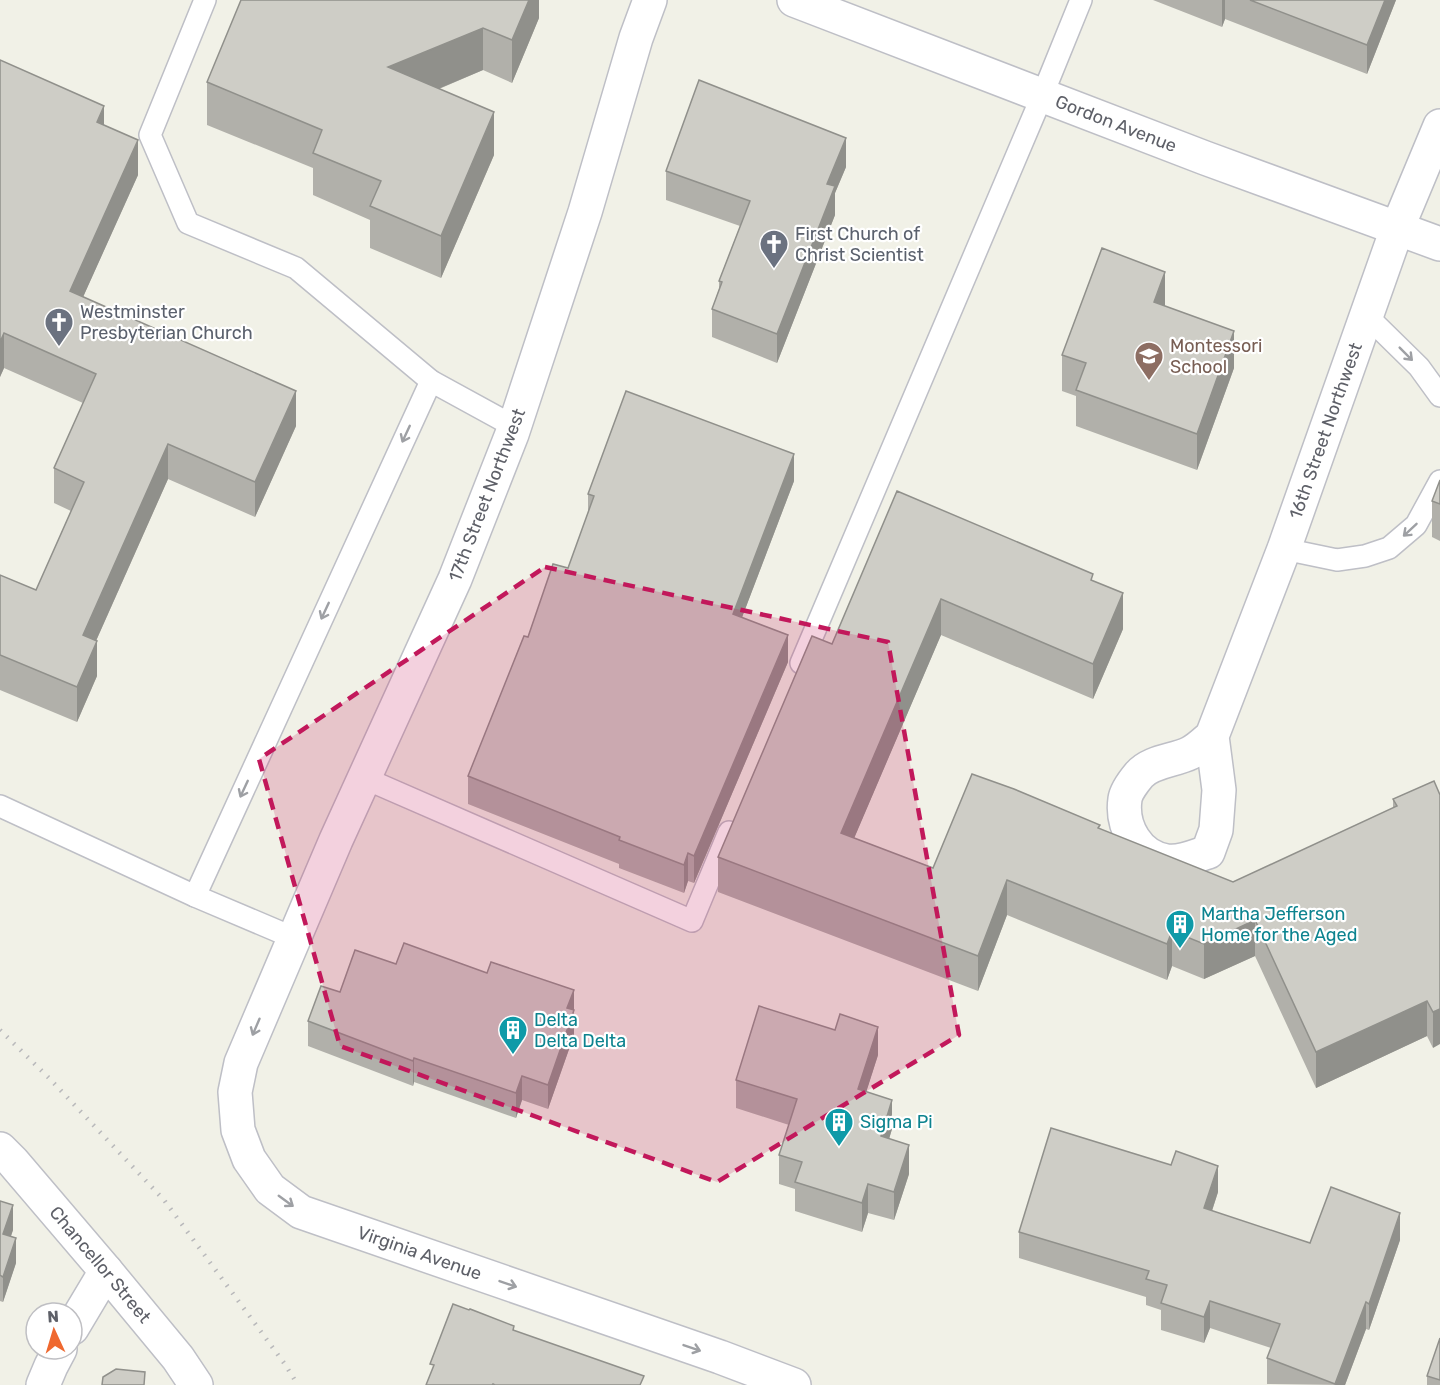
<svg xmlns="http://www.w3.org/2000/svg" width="1440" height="1385" viewBox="0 0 1440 1385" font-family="Rubik,sans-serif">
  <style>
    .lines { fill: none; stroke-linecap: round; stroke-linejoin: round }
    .service-casing { stroke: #bebfc6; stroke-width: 24 }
    .minor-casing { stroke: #bebfc6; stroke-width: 36 }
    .service { stroke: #fff; stroke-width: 21 }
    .minor { stroke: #fff; stroke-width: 33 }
    .rail { stroke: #b9b9bb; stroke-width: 4.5; stroke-dasharray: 1.5 8; stroke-linecap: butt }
    .wall { fill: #b1b0aa }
    .shaded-wall { fill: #90908b }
    .building { fill: #cecdc6; stroke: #90908b; stroke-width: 1.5 }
    .oneway { stroke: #9ea0a4 }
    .marked { fill: #c2185b; fill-opacity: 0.2; stroke: #c2185b; stroke-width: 4.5; stroke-dasharray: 12 8; stroke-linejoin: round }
    .labels { text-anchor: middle; stroke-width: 4.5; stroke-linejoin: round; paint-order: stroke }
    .street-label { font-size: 18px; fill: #5e6068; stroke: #fff }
    .worship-label { font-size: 18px; fill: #5b616d; stroke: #fff; text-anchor: start }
    .education-label { font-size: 18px; fill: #785e54; stroke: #fff; text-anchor: start }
    .culture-label { font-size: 18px; fill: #0d838f; stroke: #fff; text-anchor: start }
  </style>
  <rect width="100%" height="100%" fill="#f1f1e7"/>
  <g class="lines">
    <!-- service casing -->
    <g class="service-casing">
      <g id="service">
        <polyline points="205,0 150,135 188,223 296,268 431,381 515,427"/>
        <polyline points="1367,316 1419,367 1440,396"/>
        <polyline points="1284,549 1337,560 1365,556 1389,548 1416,525 1440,481"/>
        <polyline points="801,663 1042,96 1081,0"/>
        <polyline points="364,778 692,921 729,832"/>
        <polyline points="0,806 195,896 294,938"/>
        <polyline points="195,896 431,381"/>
      </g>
    </g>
    <!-- minor casing -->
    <g class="minor-casing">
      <g id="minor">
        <path id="s1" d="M650 0 636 38 585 212 512 434 455 579 336 840 241 1063 235 1092 238 1130 249 1159 270 1189 301 1212 720 1357 794 1385"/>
        <path id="s2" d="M794 0 1205 158 1440 244"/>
        <path id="s3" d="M1212 736C1205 742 1198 749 1190 753 1174 761 1151 761 1139 775 1134 781 1126 792 1125 799 1121 827 1138 857 1167 861 1181 863 1195 856 1208 852L1216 830 1219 790 1212 736 1284 549 1397 229 1440 126"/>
        <path id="s4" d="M0 1149 13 1162 106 1271 178 1358 196 1385"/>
        <polyline points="72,1328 106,1271"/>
        <polyline points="43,1385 51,1366 60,1349"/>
      </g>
    </g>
    <!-- service -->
    <use href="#service" class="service"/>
    <!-- minor -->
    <use href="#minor" class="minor"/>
    <!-- rail -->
    <polyline class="rail" points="0,1030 49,1078 164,1200 284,1363 298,1385"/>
  </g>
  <!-- wall -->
  <g class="wall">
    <polygon points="539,0 539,18 512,83 483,70 439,89 494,155 441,278 370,248 370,220 313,195 313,168 207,125 207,82"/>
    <polygon points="1153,0 1396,0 1367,74 1225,19 1222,27"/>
    <polygon points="0,60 104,125 138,175 83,297 296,426 255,517 168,479 96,641 97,676 77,722 0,690 0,575 36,590 71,511 54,503 54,468 83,403 4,368 0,377"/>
    <polygon points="846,167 835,193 835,215 777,363 712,337 712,309 719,289 719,281 740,226 666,200 666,171"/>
    <polygon points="1165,306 1234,368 1197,470 1076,426 1076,396 1062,391 1062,355"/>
    <polygon points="1440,480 1440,541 1432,537 1432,501"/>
    <polygon points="794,481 742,617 788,662 694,883 688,881 684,893 619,868 619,864 468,804 468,776 528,637 568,568 588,514 588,494"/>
    <polygon points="897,491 1093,581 1123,629 1093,699 941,635 854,838 933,868 1100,829 1233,882 1393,808 1393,799 1434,781 1433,1048 1427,1036 1316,1088 1255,956 1204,979 1172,966 1167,980 1007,915 978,991 718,892 718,857 832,644"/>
    <polygon points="487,973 574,990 574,1035 548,1109 522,1100 516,1118 414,1082 413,1086 308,1046 308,1021 340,992"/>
    <polygon points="878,1055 866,1092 892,1129 889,1139 909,1174 894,1220 868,1213 862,1232 795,1211 795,1189 779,1184 779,1155 789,1125 736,1108 736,1080"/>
    <polygon points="1218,1192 1212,1211 1310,1243 1400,1240 1369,1330 1366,1329 1345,1385 1267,1384 1267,1358 1271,1348 1210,1328 1204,1343 1161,1330 1161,1310 1146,1305 1146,1297 1019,1258 1019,1232"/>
    <polygon points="0,1201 13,1230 11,1236 16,1263 3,1302 0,1301"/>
    <polygon points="1440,1338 1440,1385 1427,1385 1427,1376"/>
  </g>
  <!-- shaded-wall -->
  <g class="shaded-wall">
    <polygon points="529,0 539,0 539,18 512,83 512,40"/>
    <polygon points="1222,0 1225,0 1225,19 1222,27"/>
    <polygon points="1385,0 1396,0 1367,74 1367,45"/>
    <polygon points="483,28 483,70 388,110 388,67"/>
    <polygon points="104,106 104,141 97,122"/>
    <polygon points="494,112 494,155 441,278 441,236"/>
    <polygon points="846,138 846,167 835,193 835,215 777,363 777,334 827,184"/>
    <polygon points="138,140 138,175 70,326 70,291"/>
    <polygon points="1165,272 1165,308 1154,302"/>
    <polygon points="1234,331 1234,368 1197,470 1197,434"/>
    <polygon points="4,333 4,368 0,377 0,342"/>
    <polygon points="296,391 296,426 255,517 255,482"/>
    <polygon points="168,444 168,479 83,670 83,635"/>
    <polygon points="794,454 794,481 733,641 733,614"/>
    <polygon points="1123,593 1123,629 1093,699 1093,664"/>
    <polygon points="941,599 941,635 841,869 841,833"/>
    <polygon points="788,635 788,662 694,883 694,856"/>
    <polygon points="97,641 97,676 77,722 77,687"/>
    <polygon points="688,853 688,881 684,893 684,865"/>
    <polygon points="1007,880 1007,915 978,991 978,956"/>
    <polygon points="1255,920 1255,956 1204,979 1204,944"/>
    <polygon points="1172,931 1172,966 1167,980 1167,944"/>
    <polygon points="574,990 574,1035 548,1109 548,1085 567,1008"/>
    <polygon points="1427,1001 1427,1036 1316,1088 1316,1052"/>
    <polygon points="1440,1009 1440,1044 1433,1048 1433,1012"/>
    <polygon points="878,1027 878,1055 858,1118 858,1089"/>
    <polygon points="414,1058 414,1082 413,1086 413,1061"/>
    <polygon points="522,1076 522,1100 516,1118 516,1093"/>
    <polygon points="892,1100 892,1129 881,1165 881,1136"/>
    <polygon points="909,1145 909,1174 894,1220 894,1192"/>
    <polygon points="1218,1166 1218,1192 1204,1235 1204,1208"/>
    <polygon points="868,1184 868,1213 862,1232 862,1203"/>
    <polygon points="13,1205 13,1230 3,1259 3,1234"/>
    <polygon points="1400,1213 1400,1240 1369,1330 1369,1304"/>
    <polygon points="16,1238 16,1263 3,1302 3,1277"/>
    <polygon points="1210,1301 1210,1328 1204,1343 1204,1317"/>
    <polygon points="1366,1302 1366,1329 1345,1385 1335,1385"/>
  </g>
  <!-- building -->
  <g class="building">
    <polygon points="241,0 529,0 512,40 483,28 388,67 494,112 441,236 370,206 381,181 313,153 322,130 207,82"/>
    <polygon points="1250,0 1385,0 1367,45"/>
    <polygon points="0,60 104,106 97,122 138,140 70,291 296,391 255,482 168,444 83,635 97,641 77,687 0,655 0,575 36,590 84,482 54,468 96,374 4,333 0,342"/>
    <polygon points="699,80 846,138 827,184 835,186 777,334 712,309 722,282 719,281 750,201 666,171"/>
    <polygon points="1102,248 1165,272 1154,302 1234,331 1197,434 1076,390 1086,363 1062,355"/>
    <polygon points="626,391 794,454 733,614 788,635 694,856 688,853 684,865 619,840 620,837 468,776 524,636 528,637 553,564 568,568 594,496 588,494"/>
    <polygon points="1440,480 1440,504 1432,501"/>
    <polygon points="897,491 1093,574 1091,580 1123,593 1093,664 941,599 841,833 933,868 972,774 1014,789 1100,825 1098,828 1233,882 1397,806 1393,799 1434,781 1440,795 1440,1009 1433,1012 1427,1001 1316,1052 1255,920 1204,944 1172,931 1167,944 1007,880 978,956 718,857 812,636 832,644"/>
    <polygon points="404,943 487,973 491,962 574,990 567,1008 574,1010 548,1085 522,1076 516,1093 414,1058 413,1061 308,1021 321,986 340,992 355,950 396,964"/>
    <polygon points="759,1006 835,1030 840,1014 878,1027 858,1089 892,1100 881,1136 909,1145 894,1192 868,1184 862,1203 795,1182 802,1162 779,1155 797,1099 736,1080"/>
    <polygon points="1051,1128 1171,1165 1176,1151 1218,1166 1204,1208 1310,1243 1331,1187 1400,1213 1369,1304 1366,1302 1335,1384 1267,1358 1280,1324 1210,1301 1204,1317 1161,1303 1167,1285 1146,1279 1149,1271 1019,1232"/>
    <polygon points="0,1201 13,1205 3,1234 16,1238 3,1277 0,1275"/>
    <polygon points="453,1304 469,1310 470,1309 514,1326 513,1330 644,1376 640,1385 495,1385 493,1384 492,1385 426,1385 434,1365 430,1364"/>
    <polygon points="1440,1338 1440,1380 1427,1376"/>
    <polygon points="116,1369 145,1372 144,1385 102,1385 103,1377"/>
  </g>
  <!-- one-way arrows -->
  <defs><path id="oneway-shaft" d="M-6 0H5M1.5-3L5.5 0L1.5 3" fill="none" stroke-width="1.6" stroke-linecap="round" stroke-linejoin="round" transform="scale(1.5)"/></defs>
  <g class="oneway">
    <use href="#oneway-shaft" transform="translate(1406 354) rotate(45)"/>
    <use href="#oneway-shaft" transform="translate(406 434) rotate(115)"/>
    <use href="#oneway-shaft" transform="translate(1410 530) rotate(137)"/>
    <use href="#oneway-shaft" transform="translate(325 611) rotate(115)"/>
    <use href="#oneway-shaft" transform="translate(244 789) rotate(115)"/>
    <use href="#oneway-shaft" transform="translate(256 1027) rotate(113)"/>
    <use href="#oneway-shaft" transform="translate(286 1201) rotate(36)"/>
    <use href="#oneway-shaft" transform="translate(508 1284) rotate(19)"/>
    <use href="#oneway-shaft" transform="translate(692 1348) rotate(19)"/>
  </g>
  <!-- marked area -->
  <path class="marked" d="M545 567 888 642 959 1035 717 1182 340 1046 259 759Z"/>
  <!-- icons -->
  <defs>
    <g id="church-pin" transform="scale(1.5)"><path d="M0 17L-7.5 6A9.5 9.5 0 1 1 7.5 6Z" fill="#6b7280" stroke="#fff"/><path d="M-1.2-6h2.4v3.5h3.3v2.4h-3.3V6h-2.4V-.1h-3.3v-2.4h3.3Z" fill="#fff"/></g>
    <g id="school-pin" transform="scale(1.5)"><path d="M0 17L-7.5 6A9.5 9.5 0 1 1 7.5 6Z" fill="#8d6e63" stroke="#fff"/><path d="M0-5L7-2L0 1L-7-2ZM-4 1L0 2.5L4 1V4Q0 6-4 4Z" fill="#fff"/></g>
    <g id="building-pin" transform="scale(1.5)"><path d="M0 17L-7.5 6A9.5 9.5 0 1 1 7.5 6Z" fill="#0f9aa8" stroke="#fff"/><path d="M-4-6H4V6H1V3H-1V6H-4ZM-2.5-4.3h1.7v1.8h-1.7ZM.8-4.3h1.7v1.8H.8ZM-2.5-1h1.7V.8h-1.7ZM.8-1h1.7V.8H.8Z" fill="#fff"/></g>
  </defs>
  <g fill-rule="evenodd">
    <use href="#church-pin" x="774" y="244"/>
    <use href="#church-pin" x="59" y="322"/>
    <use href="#school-pin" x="1149" y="356"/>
    <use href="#building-pin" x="1180" y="924"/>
    <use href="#building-pin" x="513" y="1030"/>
    <use href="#building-pin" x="839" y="1122"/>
  </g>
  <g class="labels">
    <!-- street labels -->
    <g class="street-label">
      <text dy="6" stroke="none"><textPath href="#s2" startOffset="345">Gordon Avenue</textPath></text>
      <text dy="6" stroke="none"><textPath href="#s3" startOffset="681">16th Street Northwest</textPath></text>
      <text transform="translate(487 495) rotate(-69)" y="6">17th Street Northwest</text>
      <text dy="6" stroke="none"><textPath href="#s1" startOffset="1440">Virginia Avenue</textPath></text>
      <text dy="6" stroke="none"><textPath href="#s4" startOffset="153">Chancellor Street</textPath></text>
    </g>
    <!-- worship labels -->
    <g class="worship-label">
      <text x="795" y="240">First Church of<tspan x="795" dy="21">Christ Scientist</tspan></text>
      <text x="80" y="318">Westminster<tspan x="80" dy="21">Presbyterian Church</tspan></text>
    </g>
    <!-- education labels -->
    <g class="education-label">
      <text x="1170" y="352">Montessori<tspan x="1170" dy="21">School</tspan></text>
    </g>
    <!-- culture labels -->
    <g class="culture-label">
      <text x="1201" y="920">Martha Jefferson<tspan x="1201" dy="21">Home for the Aged</tspan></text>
      <text x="534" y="1026">Delta<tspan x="534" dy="21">Delta Delta</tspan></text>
      <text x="860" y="1128">Sigma Pi</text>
    </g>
  </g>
  <!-- north arrow -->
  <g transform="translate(54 1331) rotate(356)"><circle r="28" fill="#ffffff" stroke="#bfbfc3" stroke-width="1.5"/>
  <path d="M0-4.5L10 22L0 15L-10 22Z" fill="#ef682f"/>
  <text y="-9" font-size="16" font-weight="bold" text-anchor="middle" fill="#5e6068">N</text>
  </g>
</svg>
